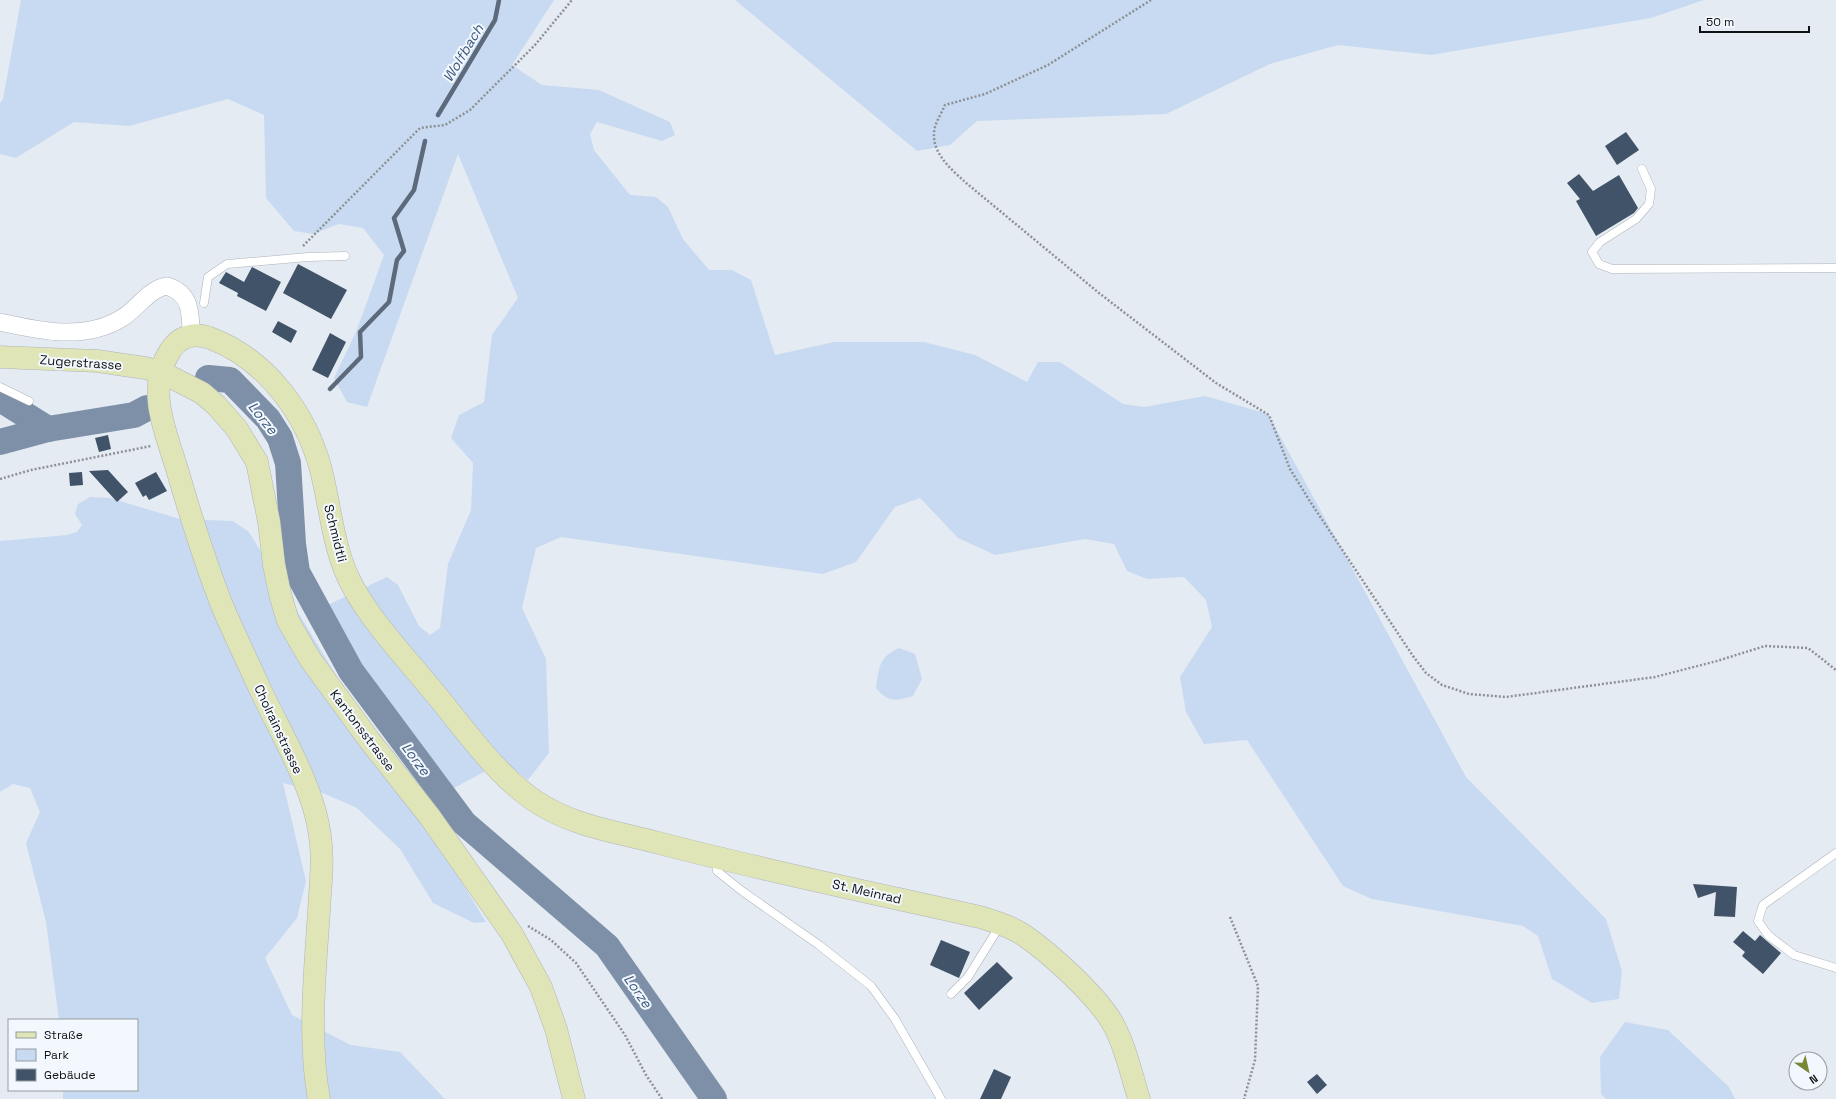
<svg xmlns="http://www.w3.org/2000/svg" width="1836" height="1099" viewBox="0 0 1836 1099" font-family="'Space Grotesk',sans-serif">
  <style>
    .green { fill: #c8daf1 }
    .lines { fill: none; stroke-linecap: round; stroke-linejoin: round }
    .stream { stroke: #5c6a7b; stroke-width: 4.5 }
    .river { stroke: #7d90a8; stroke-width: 26 }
    .building { fill: #415368 }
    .lane-casing { stroke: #afb4bb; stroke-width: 9 }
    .street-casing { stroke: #afb4bb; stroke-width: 18 }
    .secondary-casing { stroke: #afb4bb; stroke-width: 23 }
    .path { stroke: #8d9196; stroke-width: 2.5; stroke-dasharray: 2 2; stroke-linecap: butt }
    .lane { stroke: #fff; stroke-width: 8 }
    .street { stroke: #fff; stroke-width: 17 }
    .secondary { stroke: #dfe5b6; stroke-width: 22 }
    .labels { text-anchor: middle; stroke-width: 4; stroke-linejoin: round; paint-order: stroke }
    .street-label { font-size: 13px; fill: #0f1113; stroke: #f3f8fe }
    .water-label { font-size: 14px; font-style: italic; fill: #38577c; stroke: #f3f8fe }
  </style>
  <rect width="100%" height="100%" fill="#e5ebf2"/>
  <!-- green -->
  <g class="green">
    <polygon points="21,0 554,0 512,65 542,85 599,90 670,122 675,135 662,141 597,122 590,134 594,150 630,195 656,197 668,207 683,239 709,270 732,270 751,280 775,355 834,342 924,342 975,355 1027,382 1038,362 1060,362 1123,404 1144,407 1205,396 1268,414 1466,777 1606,919 1622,971 1619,999 1592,1003 1552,979 1538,936 1523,926 1372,899 1343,886 1247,740 1204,744 1186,712 1180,677 1212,627 1206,600 1184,577 1147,579 1127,571 1114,544 1085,539 995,555 958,538 920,498 895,507 856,562 823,574 561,537 536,548 522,608 546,659 549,753 528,780 504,761 445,793 319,609 387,577 398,585 419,626 430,635 440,628 448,564 471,510 473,463 451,438 459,415 484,402 492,335 518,298 458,154 367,407 347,402 334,378 356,332 384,255 363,228 339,224 313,234 294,231 266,198 264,115 228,99 129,126 74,122 16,158 0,154 0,103 3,99"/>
    <polygon points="735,0 1704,0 1651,18 1431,55 1338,45 1270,64 1166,114 977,121 950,145 917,151"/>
    <polygon points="0,430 49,438 0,454"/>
    <polygon points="90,497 110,498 180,519 233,521 249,532 486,922 474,923 433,903 400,849 357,808 323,793 283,783 306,881 297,918 265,958 292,1015 351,1045 400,1052 445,1099 63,1099 63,1090 137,1090 137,1020 59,1020 46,922 26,843 40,812 30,788 13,784 0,792 0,541 67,535 77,532 82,525 75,514 78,504"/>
    <path d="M899 648 915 654 922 679 913 696C896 701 888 703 876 688 879 667 879 657 899 648Z"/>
    <polygon points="1625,1022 1668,1030 1729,1087 1735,1099 1606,1099 1601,1094 1600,1057"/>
  </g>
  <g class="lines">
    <!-- stream -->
    <g class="stream">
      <polyline points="438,115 495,20 499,0"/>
      <polyline points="330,389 361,357 360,332 389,302 397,260 404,251 394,218 414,190 425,141"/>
    </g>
    <!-- river -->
    <g class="river">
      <polyline points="208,378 230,380 268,419 280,438 288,463 293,544 297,572 351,671 464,823 607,946 714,1099"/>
      <polyline points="0,399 48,429"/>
      <polyline points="0,442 48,429 134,415 147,408"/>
    </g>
  </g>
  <!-- building -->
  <g class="building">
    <polygon points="1626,132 1639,150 1617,165 1605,146"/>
    <polygon points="1579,174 1593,191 1619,175 1638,208 1634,213 1596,236 1576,201 1580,199 1567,183"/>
    <polygon points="298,264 347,290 331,319 283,293"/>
    <polygon points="252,267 281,282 266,311 237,296 238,293 219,283 226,272 244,282"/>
    <polygon points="278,321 297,331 291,343 272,332"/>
    <polygon points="330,333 346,342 328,378 312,370"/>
    <polygon points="108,435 111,449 99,452 95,438"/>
    <polygon points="108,470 128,492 117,502 89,471"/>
    <polygon points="82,472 83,485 70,486 69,473"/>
    <polygon points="156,472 167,491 149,500 146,495 143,497 135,483"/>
    <polygon points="1693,884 1737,887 1735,917 1714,916 1716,892 1698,898"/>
    <polygon points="1743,931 1755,941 1760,935 1781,953 1763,974 1742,956 1745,952 1733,942"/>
    <polygon points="941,940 970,952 959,978 930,965"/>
    <polygon points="997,962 1013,978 979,1010 964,993"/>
    <polygon points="994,1069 1011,1077 1001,1099 980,1099"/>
    <polygon points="1317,1074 1327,1085 1317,1094 1307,1082"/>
  </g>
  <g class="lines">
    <!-- lane casing -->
    <g class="lane-casing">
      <g id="lane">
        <polyline points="1642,169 1651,189 1649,204 1636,219 1600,242 1592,252 1599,264 1612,269 1836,268"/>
        <polyline points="204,303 208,277 227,264 308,257 345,256"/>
        <polyline points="0,387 29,401"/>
        <polyline points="1836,853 1763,905 1758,921 1768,935 1794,955 1836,968"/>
        <polyline points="716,859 717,871 742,891 819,945 871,986 895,1019 941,1099"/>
        <polyline points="951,994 968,977 1001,924"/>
      </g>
    </g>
    <!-- street casing -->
    <g class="street-casing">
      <path id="street" d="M0 322C40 331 85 341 122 318 137 309 150 288 167 286 191 293 191 314 191 335"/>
    </g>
    <!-- secondary casing -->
    <g class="secondary-casing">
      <g id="secondary">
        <polyline points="0,357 97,361 145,368 161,372 202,393 216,405 237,429 257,462 269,522 274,565 280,594 288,621 310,659 370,741 430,817 512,934 541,987 556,1029 574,1099"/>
        <path d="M319 1099C308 1040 315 971 319 911 320 887 324 861 320 836 314 787 281 734 260 689 247 660 233 632 221 603 204 559 190 514 177 469 165 430 146 389 170 351 179 336 193 332 210 338 266 359 306 413 321 470 331 509 333 551 353 587 374 625 406 658 433 691 464 728 496 775 535 801 572 826 617 832 659 843 766 871 873 893 980 917 996 922 1012 927 1025 936 1051 954 1096 995 1112 1022 1125 1045 1131 1073 1139 1099"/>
      </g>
    </g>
    <!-- path -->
    <g class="path">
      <path d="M1151 0 1048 65 985 94 945 105C942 112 937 120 935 127 929 151 950 168 965 182L1099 293 1216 383 1269 415 1290 469 1311 503 1413 656 1426 673 1442 685 1469 694 1506 697 1655 677 1717 661 1765 646 1808 648 1836 670"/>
      <polyline points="303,246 420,128 445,125 470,110 535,45 572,0"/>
      <polyline points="0,479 31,470 151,446"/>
      <polyline points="1230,917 1258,986 1255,1060 1244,1099"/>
      <polyline points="528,926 551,940 576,963 625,1035 646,1075 662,1099"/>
    </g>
    <!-- lane -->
    <use href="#lane" class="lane"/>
    <!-- street -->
    <use href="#street" class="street"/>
    <!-- secondary -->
    <use href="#secondary" class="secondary"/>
  </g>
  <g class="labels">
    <!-- street labels -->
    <g class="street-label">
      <text transform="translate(81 362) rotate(4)" y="5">Zugerstrasse</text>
      <text transform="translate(336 533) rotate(76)" y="5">Schmidtli</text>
      <text transform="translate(279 729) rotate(65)" y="5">Cholrainstrasse</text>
      <text transform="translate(363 730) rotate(53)" y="5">Kantonsstrasse</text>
      <text transform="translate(867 891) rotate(13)" y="5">St. Meinrad</text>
    </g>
    <!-- water labels -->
    <g class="water-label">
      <text transform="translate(463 53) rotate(-59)" y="5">Wolfbach</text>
      <text transform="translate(263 418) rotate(51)" y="5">Lorze</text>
      <text transform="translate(416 759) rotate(53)" y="5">Lorze</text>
      <text transform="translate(638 991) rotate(55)" y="5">Lorze</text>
    </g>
  </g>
  <!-- legend -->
  <rect x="8" y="1019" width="130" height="72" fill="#f3f8fe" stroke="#989ca0"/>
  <rect x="16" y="1032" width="20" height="6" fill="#dfe5b6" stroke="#989ca0"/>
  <text x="44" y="1039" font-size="12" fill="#0f1113">Straße</text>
  <rect x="16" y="1049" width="20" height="12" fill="#c8daf1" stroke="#989ca0"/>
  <text x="44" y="1059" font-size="12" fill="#0f1113">Park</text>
  <rect x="16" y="1069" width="20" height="12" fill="#415368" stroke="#989ca0"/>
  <text x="44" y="1079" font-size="12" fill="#0f1113">Gebäude</text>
  <!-- north arrow -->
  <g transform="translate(1808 1071) rotate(146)"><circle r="19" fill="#f3f8fe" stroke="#989ca0"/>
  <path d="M0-3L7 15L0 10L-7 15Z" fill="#7a8734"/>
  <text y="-6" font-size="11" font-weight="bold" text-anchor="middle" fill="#0f1113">N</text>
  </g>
  <!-- scale -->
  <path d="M1700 26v6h109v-6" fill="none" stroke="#0f1113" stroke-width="2"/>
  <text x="1706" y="26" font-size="12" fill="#0f1113" stroke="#f3f8fe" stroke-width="3" paint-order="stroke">50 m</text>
</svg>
